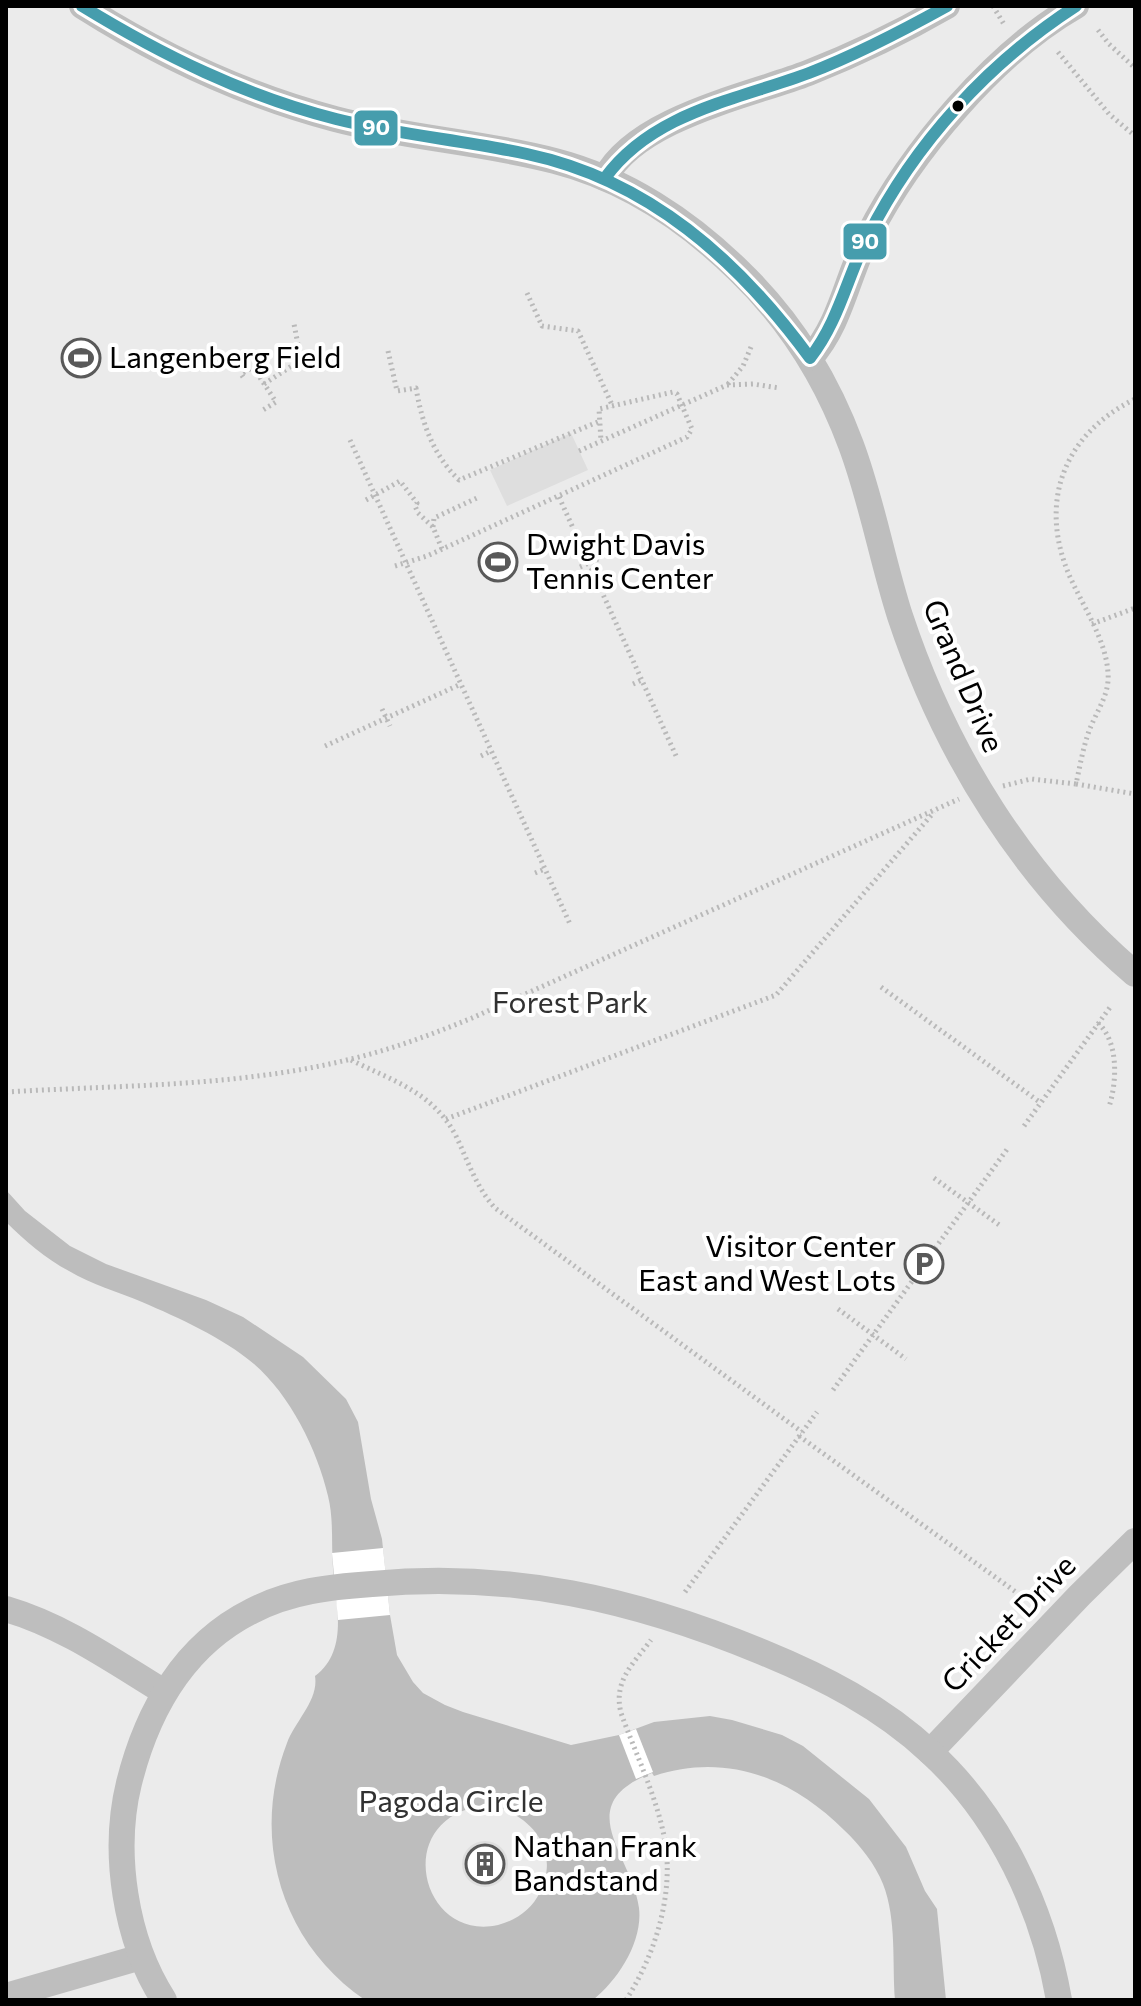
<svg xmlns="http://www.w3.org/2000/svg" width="1141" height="2006" viewBox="0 0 1141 2006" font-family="Commissioner,sans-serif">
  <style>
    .green { fill: #ebebeb }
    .water { fill: #bdbdbd; fill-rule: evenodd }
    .pier { fill: #fff }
    .building { fill: #dedede }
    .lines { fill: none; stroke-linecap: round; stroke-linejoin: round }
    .path { stroke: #b9b9b9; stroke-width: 5; stroke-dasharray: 2 4; stroke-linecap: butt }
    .minor { stroke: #bebebe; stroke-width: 26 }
    .bus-1-casing { stroke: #fff; stroke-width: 18 }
    .bus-1 { stroke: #469dad; stroke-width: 12 }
    .bus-dot { fill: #000; stroke: #fff; stroke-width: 3 }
    .labels { text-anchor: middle; stroke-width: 8; stroke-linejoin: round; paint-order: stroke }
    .poi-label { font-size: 30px; fill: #000; stroke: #fff; text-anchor: start }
    .street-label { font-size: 30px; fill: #000; stroke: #fff }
    .park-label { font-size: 30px; fill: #313131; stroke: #fff }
    .line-badge { stroke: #fff; stroke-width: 3 }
    .badge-label { font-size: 22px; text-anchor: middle; font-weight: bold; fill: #fff }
  </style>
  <rect width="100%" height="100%" fill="#fff"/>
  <!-- green -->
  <rect class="green" x="6" y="6" width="1129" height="1994"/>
  <!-- water -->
  <path class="water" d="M6 1190 25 1211 70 1246 106 1264 206 1300 243 1317 303 1357 346 1399 358 1422 371 1499 382 1539 390 1615 397 1655 413 1682 423 1693 445 1705 463 1712 571 1745 619 1735 654 1722 710 1716 732 1720 782 1735 803 1746 869 1799 906 1847 925 1891 937 1909 946 2000H895C892 1963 897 1920 883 1884 875 1864 860 1845 844 1830 792 1778 726 1752 654 1776L652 1773C569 1805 632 1855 639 1908 643 1942 618 1980 593 2000H365C281 1943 250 1838 287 1743 295 1721 319 1700 315 1676 349 1650 336 1606 333 1568 331 1544 334 1520 328 1496 317 1449 290 1395 254 1364 222 1337 179 1318 142 1302 118 1292 91 1284 69 1271 46 1259 24 1240 6 1222ZM491 1805C531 1815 561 1850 540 1892 532 1909 517 1920 498 1925 418 1943 389 1811 491 1805Z"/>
  <!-- pier -->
  <g class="pier">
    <polygon points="383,1548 390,1615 338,1620 332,1553"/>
    <polygon points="636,1729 653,1772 636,1779 619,1735"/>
  </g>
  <!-- building -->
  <g class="building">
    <polygon points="571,433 588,470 507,506 490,470"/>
    <circle cx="485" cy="1864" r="23"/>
  </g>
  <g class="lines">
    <!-- path -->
    <g class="path">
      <polyline points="993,6 1005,26"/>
      <polyline points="1098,30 1109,44 1135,68"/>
      <polyline points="1058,52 1109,114 1135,136"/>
      <polyline points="527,293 542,326 578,331 613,407"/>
      <path d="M388 351 397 391 416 388C422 423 433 455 459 480L600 421"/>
      <polyline points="243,377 241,374 253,367 276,402 263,410 262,407"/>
      <polyline points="264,384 301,360 294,324"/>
      <polyline points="728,384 743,366 751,347"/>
      <polyline points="350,440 570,924"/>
      <polyline points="579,451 727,385 753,384 779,388"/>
      <polyline points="559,497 677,758"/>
      <polyline points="366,500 400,481 417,503 415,506 418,513 433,527 442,549"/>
      <polyline points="433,527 434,518 479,497"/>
      <polyline points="395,566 427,556 687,437 692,429 677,394 673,392 599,409 601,441"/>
      <polyline points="580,567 598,559"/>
      <polyline points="1092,624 1135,608"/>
      <polyline points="633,684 642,680"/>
      <polyline points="382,709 390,726"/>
      <polyline points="325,746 461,684"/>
      <polyline points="481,756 491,751"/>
      <polyline points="1076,784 1135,794"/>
      <path d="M1003 786 1031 779 1076 784C1080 766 1083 748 1089 731 1096 712 1110 694 1108 673 1106 640 1084 608 1070 577 1038 504 1062 435 1135 399"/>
      <polyline points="535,873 545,869"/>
      <polyline points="881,987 1041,1103"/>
      <path d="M1098 1023C1119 1042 1117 1082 1109 1107"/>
      <path d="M351 1060C393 1081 433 1092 456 1136 468 1161 476 1187 495 1208L802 1432"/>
      <path d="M6 1092C121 1085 239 1087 351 1059 393 1049 433 1034 472 1018L959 799"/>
      <polyline points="446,1119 776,995 934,812"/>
      <polyline points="1024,1126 1111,1006"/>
      <polyline points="934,1178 1002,1227"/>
      <polyline points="928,1258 1008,1148"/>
      <polyline points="838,1309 906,1359"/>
      <polyline points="833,1390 913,1280"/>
      <polyline points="799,1436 1027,1600"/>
      <polyline points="685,1592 817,1412"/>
      <path d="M626 2000C655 1955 674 1895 665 1841 657 1797 636 1755 621 1713 613 1681 633 1664 651 1640"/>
    </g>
    <!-- minor -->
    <g class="minor">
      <path d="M82 6C161 56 244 95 335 119 407 138 483 142 555 161 625 179 688 221 739 271 790 320 827 380 851 445 872 501 882 560 900 616 946 755 1024 879 1135 974"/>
      <path d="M605 178C636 118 748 96 808 73 856 54 902 32 947 6"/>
      <path d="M810 358C841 324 847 276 868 236 910 153 995 52 1076 6"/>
      <path d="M6 1609C64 1626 113 1661 164 1692"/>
      <polyline points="930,1752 1080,1595 1135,1541"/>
      <polyline points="6,1996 141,1957"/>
      <path d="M164 2000C125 1940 112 1852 129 1783 147 1711 184 1645 252 1611 290 1591 330 1587 372 1584 511 1571 634 1599 762 1652 823 1677 882 1707 930 1752 1000 1816 1043 1908 1059 2000"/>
    </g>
    <!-- bus-1 casing -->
    <g class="bus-1-casing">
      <g id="bus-1">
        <path d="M82 6C162 55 245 96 336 119 399 135 464 140 527 154 649 180 738 260 810 358 839 321 847 277 868 236 915 143 988 63 1076 6"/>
        <path d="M605 178C653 112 737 100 809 73 856 55 902 31 947 6"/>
      </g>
    </g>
    <!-- bus-1 -->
    <use href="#bus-1" class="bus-1"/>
  </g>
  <!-- icons -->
  <defs>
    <g id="stadium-ring" transform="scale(2)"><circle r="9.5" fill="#fff" stroke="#595959" stroke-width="1.5"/><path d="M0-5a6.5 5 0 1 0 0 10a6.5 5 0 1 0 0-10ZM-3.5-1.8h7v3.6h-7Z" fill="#595959"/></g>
    <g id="parking-ring" transform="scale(2)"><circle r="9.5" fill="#fff" stroke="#595959" stroke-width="1.5"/><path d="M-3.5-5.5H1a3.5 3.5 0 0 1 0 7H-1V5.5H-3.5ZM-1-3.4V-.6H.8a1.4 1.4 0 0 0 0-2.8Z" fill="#595959"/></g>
    <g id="building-ring" transform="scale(2)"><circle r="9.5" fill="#fff" stroke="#595959" stroke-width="1.5"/><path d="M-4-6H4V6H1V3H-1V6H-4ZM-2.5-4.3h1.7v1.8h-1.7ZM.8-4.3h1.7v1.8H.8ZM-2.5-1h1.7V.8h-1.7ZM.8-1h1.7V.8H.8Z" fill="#595959"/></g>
  </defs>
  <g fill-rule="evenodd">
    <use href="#stadium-ring" x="81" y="358"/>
    <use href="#stadium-ring" x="498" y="562"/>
    <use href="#parking-ring" x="924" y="1264"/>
    <use href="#building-ring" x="485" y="1864"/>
  </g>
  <!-- markers -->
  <circle class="bus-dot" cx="958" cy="106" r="7"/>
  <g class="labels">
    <!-- poi labels -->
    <g class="poi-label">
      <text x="109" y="368">Langenberg Field</text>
      <text x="526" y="555">Dwight Davis<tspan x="526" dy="34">Tennis Center</tspan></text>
      <text x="896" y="1257" text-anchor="end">Visitor Center<tspan x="896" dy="34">East and West Lots</tspan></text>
      <text x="513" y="1857">Nathan Frank<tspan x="513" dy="34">Bandstand</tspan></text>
    </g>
    <!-- street labels -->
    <g class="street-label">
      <text transform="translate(963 676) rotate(67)" y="10">Grand Drive</text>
      <text transform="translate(1009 1624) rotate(-46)" y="10">Cricket Drive</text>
    </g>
    <!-- park labels -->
    <g class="park-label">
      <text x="570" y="1013">Forest Park</text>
      <text x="451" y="1812">Pagoda Circle</text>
    </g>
  </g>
  <g class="line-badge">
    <rect x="353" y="109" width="46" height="38" rx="8" fill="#469dad"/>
    <rect x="842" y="222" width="46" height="39" rx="8" fill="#469dad"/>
  </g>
  <g class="badge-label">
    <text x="376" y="135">90</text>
    <text x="865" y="249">90</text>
  </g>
  <!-- border -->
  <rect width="1141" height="2006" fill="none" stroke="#000000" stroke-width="16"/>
</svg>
